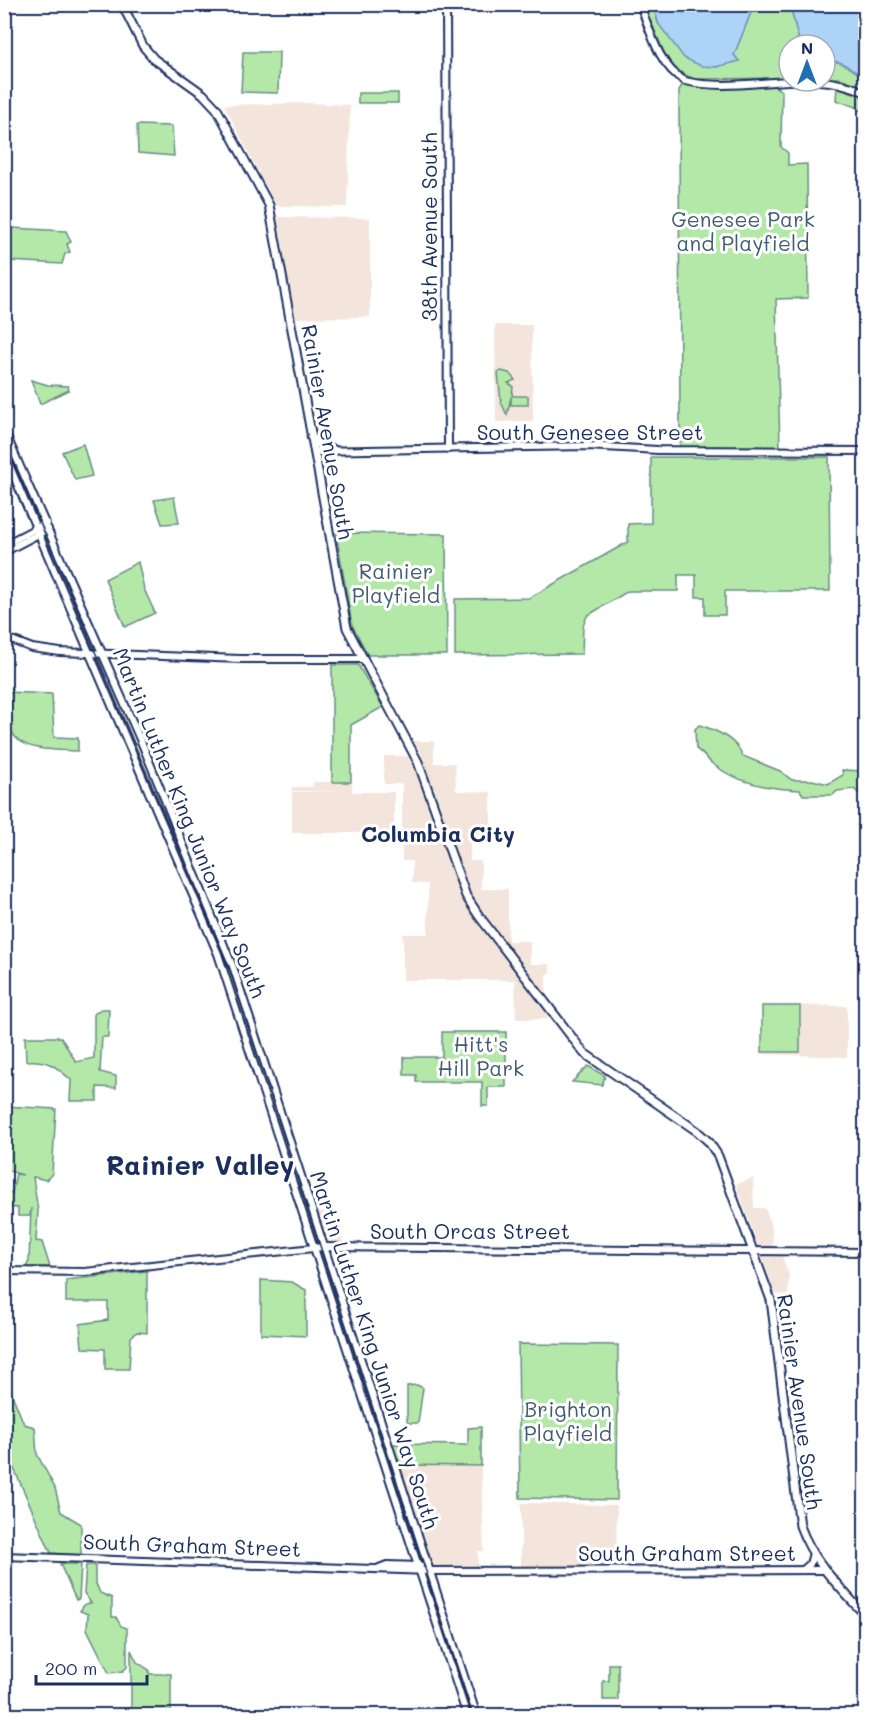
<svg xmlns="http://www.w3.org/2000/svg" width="870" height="1720" viewBox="0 0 870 1720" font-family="Mali,sans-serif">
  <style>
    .built { fill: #f3e5dc }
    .green { fill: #b4e8a9; stroke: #688c84; stroke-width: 1.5 }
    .water { fill: #add3f7; stroke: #7391ba; stroke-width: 1.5 }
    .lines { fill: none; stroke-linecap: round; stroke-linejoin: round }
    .secondary-casing { stroke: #1b2f5e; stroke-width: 10 }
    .primary-casing { stroke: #1b2f5e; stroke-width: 11 }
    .secondary { stroke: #fff; stroke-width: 6 }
    .primary { stroke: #fff; stroke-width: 7 }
    .tram { stroke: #1b2f5e; stroke-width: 1.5 }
    .labels { text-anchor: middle; stroke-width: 6; stroke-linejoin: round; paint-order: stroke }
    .park-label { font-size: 21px; fill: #415d71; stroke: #fff }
    .street-label { font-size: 21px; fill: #1b2f5e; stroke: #fff }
    .neighbourhood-label { font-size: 22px; font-weight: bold; fill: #1b2f5e; stroke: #fff }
    .district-label { font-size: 27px; font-weight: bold; fill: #1b2f5e; stroke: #fff }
  </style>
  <rect width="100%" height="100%" fill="#fff"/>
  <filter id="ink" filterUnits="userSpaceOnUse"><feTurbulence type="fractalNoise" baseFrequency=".0167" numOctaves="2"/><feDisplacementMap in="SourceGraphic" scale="12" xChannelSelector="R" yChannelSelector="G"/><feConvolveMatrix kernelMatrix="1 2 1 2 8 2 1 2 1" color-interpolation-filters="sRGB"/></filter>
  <g filter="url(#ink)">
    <!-- built -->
    <g class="built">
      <polygon points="308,103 350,105 347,207 276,206 224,105"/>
      <polygon points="277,217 370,218 370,317 295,318"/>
      <polygon points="495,325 532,325 533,421 496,422"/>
      <polygon points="414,741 434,741 434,763 455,763 456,791 491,792 491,834 470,834 470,861 481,861 481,889 508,889 508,941 530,941 530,964 550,964 550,973 546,974 547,1019 516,1019 515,980 403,980 403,934 428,934 428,884 412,883 412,861 402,861 402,784 384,784 384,756 422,756"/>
      <polygon points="337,764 349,782 352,782 352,792 394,792 394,833 292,833 292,792 345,792 292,791 291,787 312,787 313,782 337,782"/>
      <polygon points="762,1005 847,1006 847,1057 762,1054"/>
      <polygon points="753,1178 754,1208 765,1208 772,1228 773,1255 782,1256 789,1275 788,1295 775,1294 736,1184"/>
      <polygon points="316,1211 332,1213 332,1226 342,1226 342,1243 327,1241"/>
      <polygon points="396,1465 481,1467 484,1551 478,1551 478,1569 431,1568"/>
      <polygon points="521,1503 617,1505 616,1567 521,1566"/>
    </g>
    <!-- green -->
    <g class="green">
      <path d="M640 5H654L658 23 685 58 716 67 739 61 734 55 754 5H790L800 45H789V78L695 79C668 71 663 50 653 26L650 30Z"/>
      <polygon points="243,52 279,52 278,93 241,92"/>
      <polygon points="825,59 842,63 865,77 865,91 864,87 840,78 825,78"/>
      <polygon points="683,84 774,86 782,91 781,147 788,153 788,165 807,164 808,298 776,299 780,447 680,448 679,90"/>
      <polygon points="837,87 865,97 865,115 856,107 836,100"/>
      <rect x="358" y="93" width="40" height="10"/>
      <polygon points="137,125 172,126 174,156 138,153"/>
      <polygon points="11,228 66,231 71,242 67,244 70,252 65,254 62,264 9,261"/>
      <polygon points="501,371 509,373 515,380 508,383 513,386 512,396 528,396 528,405 511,405 511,397 507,415 501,402 498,373"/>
      <polygon points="31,380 48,385 68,386 69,390 40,404"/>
      <polygon points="83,444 92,476 75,480 62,452"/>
      <polygon points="651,457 829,457 830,591 725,591 725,615 705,615 705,597 696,597 696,575 678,575 678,591 628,591 587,616 583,626 582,654 455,655 455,599 529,598 628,542 628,524 651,523"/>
      <polygon points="174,497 179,523 162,524 154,500"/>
      <polygon points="336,533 446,534 447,655 368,655 352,625"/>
      <polygon points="138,562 144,589 155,613 125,627 105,579"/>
      <polygon points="332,665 358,665 383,707 351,725 351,782 332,782"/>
      <path d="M5 681 6 692 52 694 54 737 78 738V751C17 749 4 747 5 681Z"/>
      <path d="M699 725C717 730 735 738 743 756L780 771 792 780H812L828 784 843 775 842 770 865 771V796L862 797 854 789 837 791 833 795H803L800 790C770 789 739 784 714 765 707 760 703 753 696 749L695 729Z"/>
      <rect x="762" y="1006" width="38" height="46"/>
      <path d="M101 1009H109L108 1037H102L100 1072 116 1076V1088L97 1087V1101H70L71 1080C56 1066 47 1059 26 1061L25 1037H61L76 1062 94 1058V1014Z"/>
      <polygon points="442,1032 506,1032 506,1087 488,1087 488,1106 482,1106 482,1082 416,1082 416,1075 404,1075 404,1057 442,1057"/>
      <polygon points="588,1066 605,1076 602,1085 572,1082"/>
      <polygon points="4,1106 56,1109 52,1174 46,1180 33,1177 38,1211 36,1241 42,1242 50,1267 26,1267 29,1261 31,1208 30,1216 18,1216 18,1208 5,1207 5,1191 12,1193 16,1174 23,1175 5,1170"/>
      <polygon points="147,1271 147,1333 137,1332 131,1337 129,1369 105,1369 105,1349 82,1348 80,1324 108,1320 108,1302 66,1302 66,1280"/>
      <polygon points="261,1280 292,1282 306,1290 306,1336 261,1334"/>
      <polygon points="518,1344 618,1345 617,1500 520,1498"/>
      <polygon points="5,1377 24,1424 35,1427 37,1454 55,1488 61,1512 81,1524 81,1555 51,1553 5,1448"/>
      <polygon points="417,1385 423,1388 418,1423 407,1423 407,1386"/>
      <polygon points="481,1427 481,1466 398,1465 391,1444 468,1445 468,1428"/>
      <polygon points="60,1564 81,1564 79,1599 76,1600"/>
      <polygon points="86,1565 95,1565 95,1581 100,1593 112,1598 112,1617 116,1617 121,1626 127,1628 127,1667 123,1671 109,1673 87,1629 88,1614 80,1611 85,1604 91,1603 84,1593"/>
      <polygon points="131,1650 137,1662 149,1670 149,1674 171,1674 171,1715 131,1715"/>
      <polygon points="609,1664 618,1664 618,1700 603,1700 603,1681 609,1681"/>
    </g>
    <!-- water -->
    <g class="water">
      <polygon points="654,5 754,5 734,55 739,61 716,67 701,66 684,58 658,23"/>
      <polygon points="790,5 865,5 865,77 842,63 825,59 825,45 800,45"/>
    </g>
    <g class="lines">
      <!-- secondary casing -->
      <g class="secondary-casing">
        <g id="secondary">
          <polyline points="446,4 448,449"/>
          <path d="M640 4C650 31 659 67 685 81 743 95 811 65 866 93"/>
          <polyline points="4,430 143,746 234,970 477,1716"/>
          <polyline points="314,451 587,446 658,450 866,451"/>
          <polyline points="4,453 218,954 467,1716"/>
          <polyline points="4,545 46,523"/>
          <polyline points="4,552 48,529"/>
          <polyline points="4,637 32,648 60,652 240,659 364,659"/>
          <polyline points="4,1271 85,1272 323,1247 866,1252"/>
          <polyline points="4,1556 429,1571 825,1570"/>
          <polyline points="379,1568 387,1565 420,1566"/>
          <polyline points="803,1570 810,1564 813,1553"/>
        </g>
      </g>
      <!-- primary casing -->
      <g class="primary-casing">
        <g id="primary">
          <path d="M122 4 143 46 154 59 203 94 217 109 269 205 347 628 418 762 466 896 479 916 584 1053 697 1131 709 1142 718 1156 771 1300 800 1526C813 1562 840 1588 866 1616"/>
          <polyline points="311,437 321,445 334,450"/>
        </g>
      </g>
      <!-- secondary -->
      <use href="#secondary" class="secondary"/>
      <!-- primary -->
      <use href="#primary" class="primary"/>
      <!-- tram -->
      <polyline class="tram" points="4,438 229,966 473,1716"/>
    </g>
  </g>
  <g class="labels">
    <!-- park labels -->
    <g class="park-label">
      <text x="743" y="227">Genesee Park<tspan x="743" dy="24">and Playfield</tspan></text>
      <text x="396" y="579">Rainier<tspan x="396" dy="24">Playfield</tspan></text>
      <text x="481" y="1052">Hitt's<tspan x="481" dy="24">Hill Park</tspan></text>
      <text x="568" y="1417">Brighton<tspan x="568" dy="24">Playfield</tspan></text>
    </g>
    <!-- street labels -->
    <g class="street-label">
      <text transform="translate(430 227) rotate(-90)" y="7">38th Avenue South</text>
      <text transform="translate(327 432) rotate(80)" y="7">Rainier Avenue South</text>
      <text x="590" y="440">South Genesee Street</text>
      <text transform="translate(189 823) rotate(68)" y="7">Martin Luther King Junior Way South</text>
      <text x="470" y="1239">South Orcas Street</text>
      <text transform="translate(374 1350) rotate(72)" y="7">Martin Luther King Junior Way South</text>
      <text transform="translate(799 1402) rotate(82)" y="7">Rainier Avenue South</text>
      <text transform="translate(192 1546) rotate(2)" y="7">South Graham Street</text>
      <text x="687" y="1561">South Graham Street</text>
    </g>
    <!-- neighbourhood labels -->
    <g class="neighbourhood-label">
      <text x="438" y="842">Columbia City</text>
    </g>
    <!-- district labels -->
    <g class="district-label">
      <text x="200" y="1175">Rainier Valley</text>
    </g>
  </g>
  <!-- margin -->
  <rect width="870" height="1720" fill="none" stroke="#fff" stroke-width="24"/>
  <rect x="12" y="12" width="846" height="1696" fill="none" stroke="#1b2f5e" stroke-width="2" filter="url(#ink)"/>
  <!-- north arrow -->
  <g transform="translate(807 63)"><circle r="28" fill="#ffffff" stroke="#a4acbf" stroke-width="1.5"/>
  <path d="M0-4.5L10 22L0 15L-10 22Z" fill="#1f6fb2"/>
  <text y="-9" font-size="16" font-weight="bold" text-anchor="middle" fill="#1b2f5e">N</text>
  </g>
  <!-- scale -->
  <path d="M36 1675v9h111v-9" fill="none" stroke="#1b2f5e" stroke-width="3"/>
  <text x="45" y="1675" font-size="18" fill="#1b2f5e" stroke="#ffffff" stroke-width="4.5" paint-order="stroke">200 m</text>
</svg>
